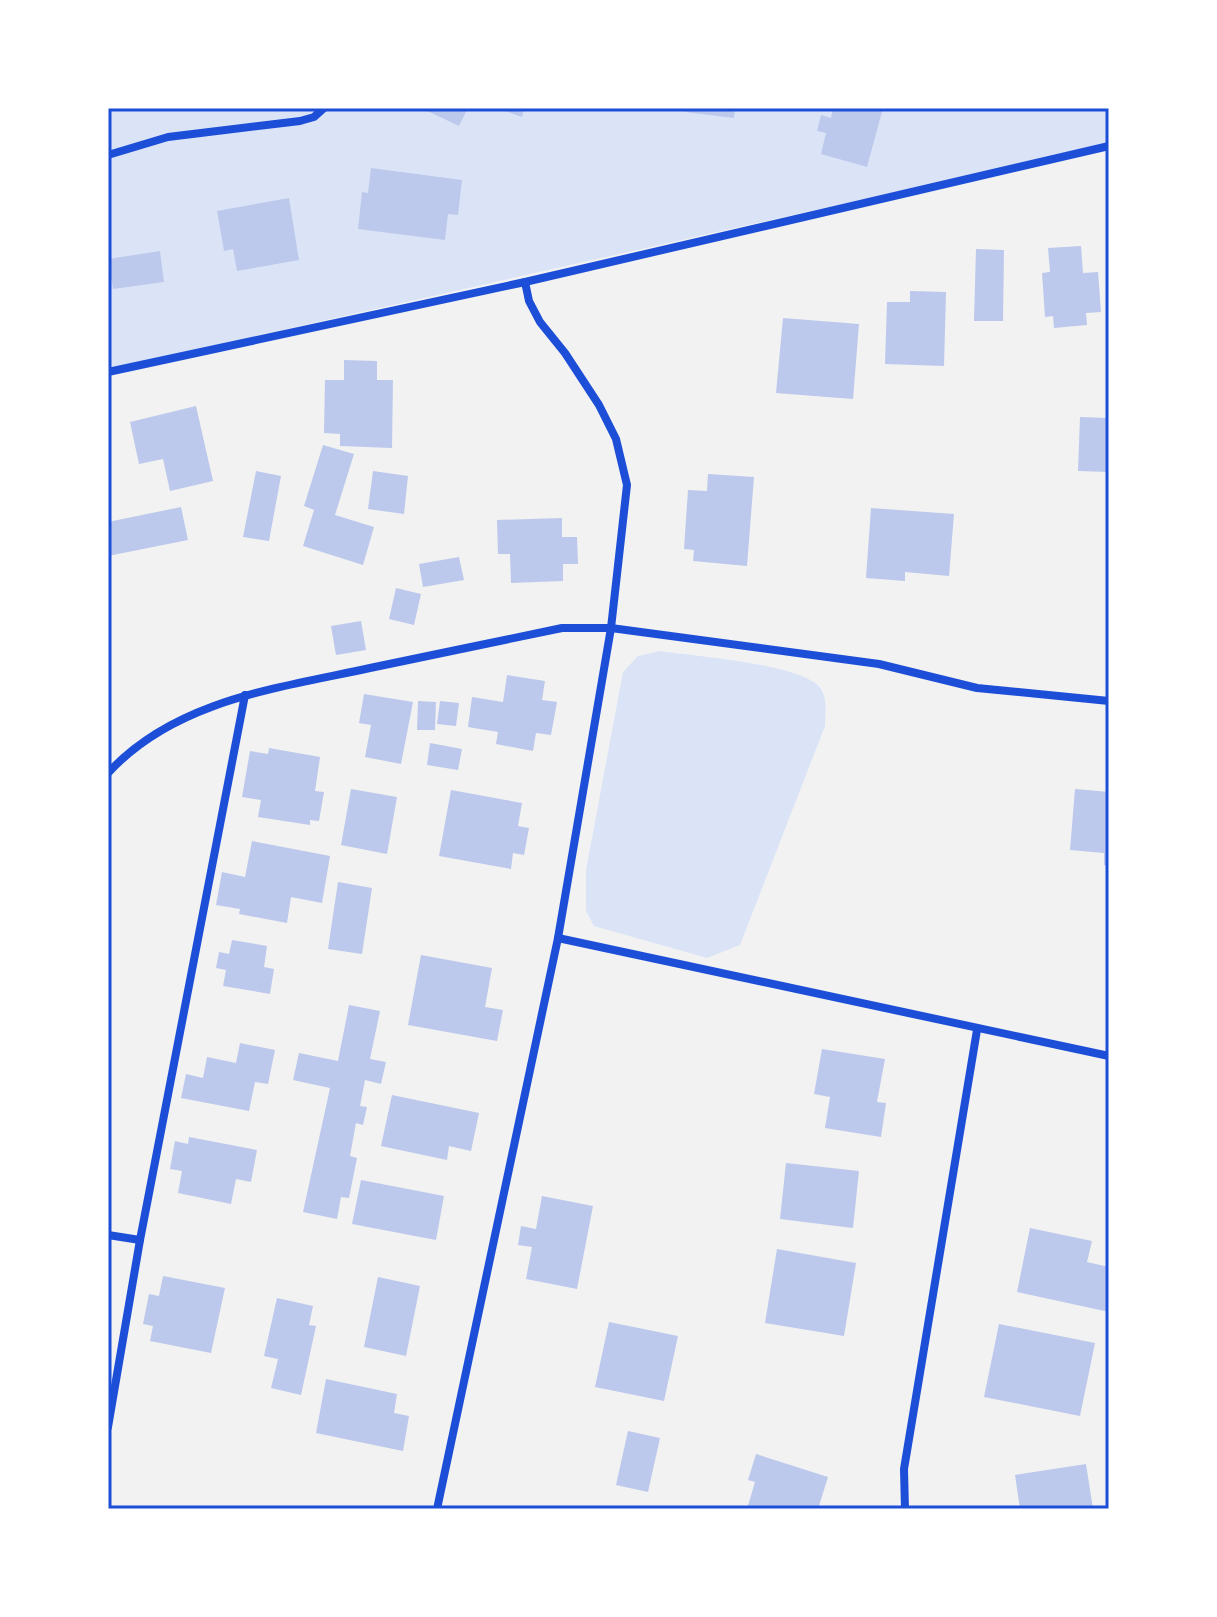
<svg xmlns="http://www.w3.org/2000/svg" width="1217" height="1617" viewBox="0 0 1217 1617" font-family="Jost,sans-serif">
  <style>
    .green { fill: #dbe4f7 }
    .building { fill: #bdc9ec }
    .lines { fill: none; stroke-linecap: round; stroke-linejoin: round }
    .minor { stroke: #1d4ed8; stroke-width: 8 }
    .neatline { fill: none; stroke: #1d4ed8; stroke-width: 3 }
  </style>
  <rect width="100%" height="100%" fill="#f2f2f2"/>
  <!-- green -->
  <g class="green">
    <polygon points="108,108 1109,108 1109,144 108,369"/>
    <path d="M660 651C692 656 806 664 821 689 828 701 825 714 825 726L740 945 707 958 594 926 586 911V870L623 672 638 656Z"/>
  </g>
  <!-- building -->
  <g class="building">
    <polygon points="421,108 468,108 459,126"/>
    <polygon points="497,108 524,108 522,117"/>
    <polygon points="686,108 735,108 734,118 685,112"/>
    <polygon points="833,108 883,108 867,167 821,154 826,133 817,131 821,115 831,118"/>
    <polygon points="371,168 462,180 458,215 448,214 445,240 358,229 362,192 368,193"/>
    <polygon points="289,198 299,260 237,271 233,249 224,251 217,211"/>
    <polygon points="1081,246 1083,273 1098,272 1101,312 1086,313 1087,325 1054,328 1053,316 1045,317 1042,273 1050,272 1048,248"/>
    <polygon points="976,249 1004,250 1003,321 974,321"/>
    <polygon points="160,251 164,282 113,289 108,259"/>
    <polygon points="910,291 946,292 944,366 885,364 887,302 910,302"/>
    <polygon points="783,318 859,324 853,399 776,393"/>
    <polygon points="344,360 377,361 377,380 393,380 392,448 340,446 340,434 324,433 325,380 344,380"/>
    <polygon points="196,406 213,481 170,491 163,459 139,464 130,422"/>
    <polygon points="1080,417 1109,418 1109,472 1078,471"/>
    <polygon points="323,445 354,454 335,515 374,527 363,565 303,546 314,510 304,506"/>
    <polygon points="256,471 281,476 269,541 243,537"/>
    <polygon points="373,471 408,476 404,514 368,509"/>
    <polygon points="708,474 754,477 747,566 693,561 694,550 684,549 688,490 707,491"/>
    <polygon points="181,507 188,540 108,556 108,522"/>
    <polygon points="871,508 954,514 949,576 905,572 905,581 866,578"/>
    <polygon points="562,518 562,537 577,537 578,564 563,564 563,581 511,583 510,554 498,554 497,520"/>
    <polygon points="459,557 464,580 423,587 419,564"/>
    <polygon points="396,588 421,594 414,625 389,619"/>
    <polygon points="361,621 366,650 336,655 331,626"/>
    <polygon points="507,675 545,681 542,700 557,702 551,735 536,733 533,751 496,744 498,732 468,727 472,697 503,702"/>
    <polygon points="364,694 413,702 401,764 365,757 371,725 359,723"/>
    <polygon points="418,701 436,702 435,730 417,730"/>
    <polygon points="440,701 459,703 456,726 437,724"/>
    <polygon points="430,743 462,749 458,770 427,765"/>
    <polygon points="269,748 320,757 315,791 324,792 319,821 310,820 310,825 258,817 261,800 242,797 250,751 268,754"/>
    <polygon points="351,789 397,797 387,854 341,845"/>
    <polygon points="1075,789 1109,792 1109,866 1104,865 1104,853 1070,850"/>
    <polygon points="451,790 522,803 518,826 529,828 524,855 513,853 511,869 439,856"/>
    <polygon points="252,841 330,856 322,903 291,897 287,923 239,914 240,909 216,905 222,872 245,877"/>
    <polygon points="338,882 372,888 362,954 328,949"/>
    <polygon points="232,940 267,946 264,967 274,969 270,994 223,986 226,970 216,968 219,952 229,954"/>
    <polygon points="421,955 492,968 485,1007 503,1010 497,1041 408,1025"/>
    <polygon points="349,1005 380,1011 370,1059 386,1062 381,1084 365,1080 360,1106 367,1107 363,1125 356,1123 350,1156 357,1158 349,1198 341,1197 337,1219 303,1212 330,1088 293,1080 299,1053 338,1061"/>
    <polygon points="240,1043 275,1050 268,1084 255,1082 249,1111 181,1098 186,1074 203,1078 207,1057 236,1063"/>
    <polygon points="822,1049 885,1059 877,1102 886,1103 881,1137 825,1128 830,1097 814,1094"/>
    <polygon points="392,1095 479,1113 471,1151 449,1146 447,1160 381,1146"/>
    <polygon points="189,1137 257,1150 251,1182 236,1179 231,1204 178,1193 182,1171 170,1169 175,1141 188,1144"/>
    <polygon points="786,1163 859,1171 853,1228 780,1219"/>
    <polygon points="361,1180 444,1196 436,1240 352,1224"/>
    <polygon points="542,1196 593,1206 577,1289 526,1279 532,1247 518,1245 521,1226 536,1229"/>
    <polygon points="1030,1228 1092,1241 1087,1262 1109,1267 1109,1312 1017,1292"/>
    <polygon points="777,1249 856,1263 844,1336 765,1323"/>
    <polygon points="163,1276 225,1288 211,1353 150,1341 153,1326 143,1324 149,1294 159,1296"/>
    <polygon points="378,1277 420,1286 406,1356 364,1347"/>
    <polygon points="277,1298 313,1306 309,1325 316,1326 301,1395 271,1388 278,1359 264,1356"/>
    <polygon points="609,1322 678,1336 664,1401 595,1387"/>
    <polygon points="999,1324 1095,1343 1080,1416 984,1397"/>
    <polygon points="326,1379 397,1394 394,1413 409,1416 403,1451 316,1433"/>
    <polygon points="628,1431 660,1438 648,1492 616,1485"/>
    <polygon points="756,1454 828,1477 818,1509 747,1509 755,1482 748,1480"/>
    <polygon points="1086,1464 1093,1509 1020,1509 1015,1475"/>
  </g>
  <g class="lines">
    <!-- minor -->
    <g class="minor">
      <polyline points="108,155 168,137 300,121 314,117 324,108"/>
      <polyline points="108,372 525,282 1109,146"/>
      <path d="M108 773C175 700 278 688 370 668 434 655 498 641 562 628H611L879 664 977 688 1109 701"/>
      <polyline points="558,938 1109,1056"/>
      <polyline points="108,1235 140,1240"/>
      <polyline points="108,1427 140,1240 245,695"/>
      <polyline points="437,1509 558,938 611,628 627,485 616,439 599,405 565,353 540,322 529,301 525,282"/>
      <polyline points="905,1509 904,1469 977,1030"/>
    </g>
  </g>
  <!-- border -->
  <rect width="1217" height="1617" fill="none" stroke="#ffffff" stroke-width="220"/>
  <rect x="110" y="110" width="997" height="1397" class="neatline"/>
</svg>
